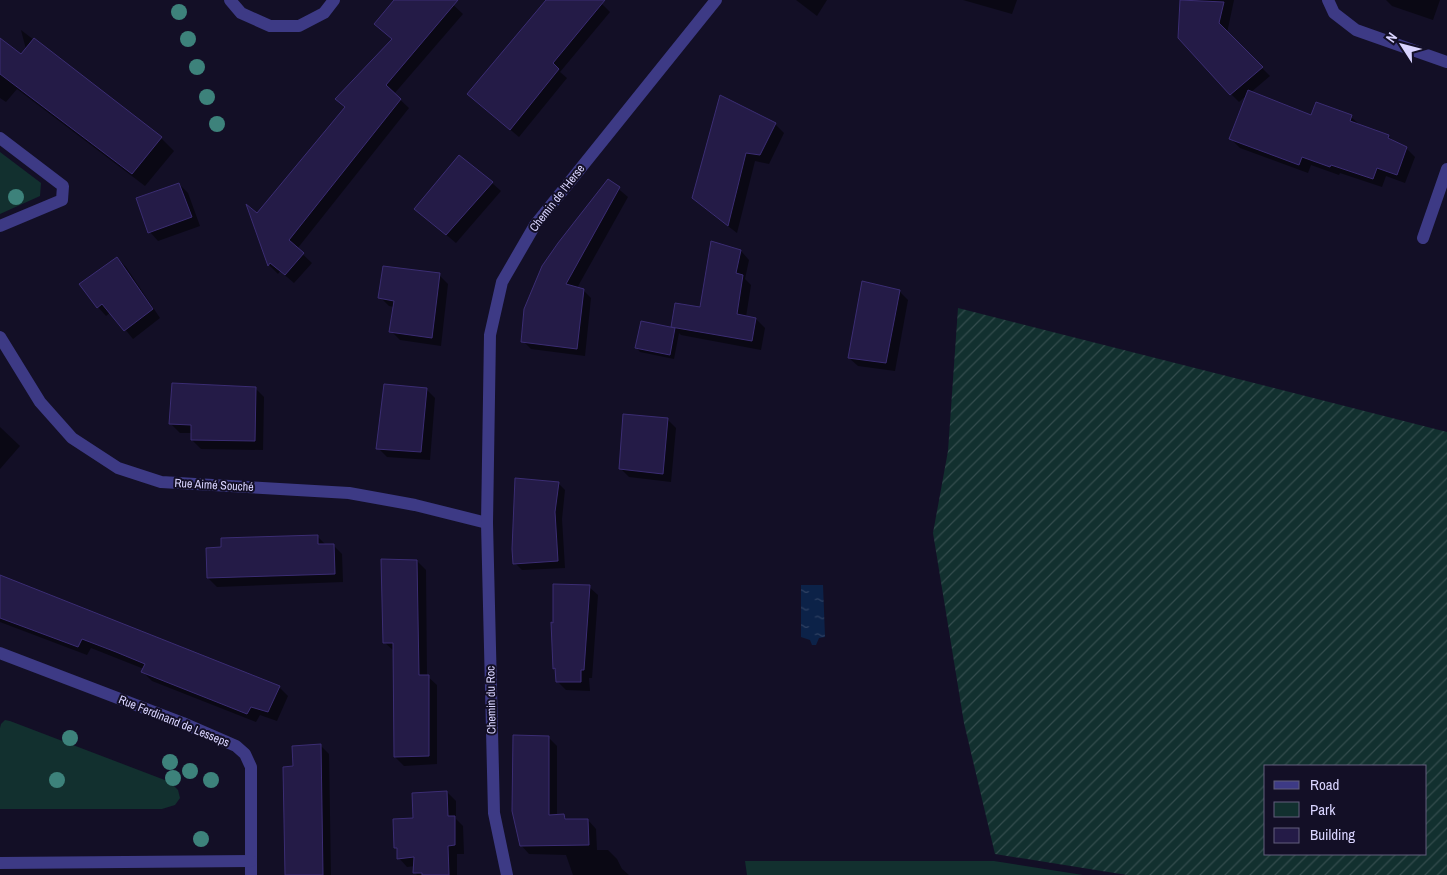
<svg xmlns="http://www.w3.org/2000/svg" width="1447" height="875" viewBox="0 0 1447 875" font-family="'Archivo Narrow',sans-serif">
  <style>
    .green { fill: #12302f }
    .garden { fill: url(#garden-furrows); fill-rule: evenodd }
    .water { fill: url(#water-ripples) }
    .shadow { fill: #0007 }
    .building { fill: #241b47; stroke: #3b2d73 }
    .lines { fill: none; stroke-linecap: round; stroke-linejoin: round }
    .minor { stroke: #3d3a85; stroke-width: 12 }
    .tree { fill: #3d827b }
    .labels { text-anchor: middle; stroke-width: 4; stroke-linejoin: round; paint-order: stroke }
    .street-label { font-size: 12px; fill: #d9d4ff; stroke: #130f26 }
  </style>
  <defs>
    <pattern id="garden-furrows" width="10" height="10" patternUnits="userSpaceOnUse" patternTransform="scale(1.25)"><rect width="10" height="10" fill="#12302f"/><path d="M-1 1l2-2M0 10L10 0M9 11l2-2" fill="none" stroke="#344d4e"/></pattern>
    <pattern id="water-ripples" width="26" height="14" patternUnits="userSpaceOnUse" patternTransform="scale(1.25)"><rect width="26" height="14" fill="#0c2248"/><path d="M2 4q2-2 4 0t4 0M15 11q2-2 4 0t4 0" fill="none" stroke="#2f4163"/></pattern>
  </defs>
  <rect width="100%" height="100%" fill="#130f26"/>
  <!-- green -->
  <g class="green">
    <polygon points="0,152 41,183 40,196 0,214"/>
    <polygon points="5,720 10,721 170,782 178,790 180,798 175,805 162,809 0,809 0,728 1,724"/>
    <polygon points="745,861 994,861 1083,875 747,875"/>
  </g>
  <!-- garden -->
  <path class="garden" d="M958 308 1447 432V875H1127L995 854 964 723 933 533 948 451ZM1266 766H1426V854H1266Z"/>
  <!-- water -->
  <polygon class="water" points="801,585 823,585 825,637 819,638 816,645 812,645 810,640 801,637"/>
  <!-- shadow -->
  <g class="shadow">
    <polygon points="396,0 448,0 463,14 394,94 409,108 297,249 312,263 294,283 280,271 278,274 269,265 249,208 257,215 346,108 336,99 393,40 375,24"/>
    <polygon points="548,0 598,0 610,12 560,72 567,78 519,137 477,102"/>
    <polygon points="796,0 827,0 817,16"/>
    <polygon points="963,0 1017,0 1012,14"/>
    <polygon points="1182,0 1234,0 1227,33 1270,76 1250,93 1312,117 1351,117 1360,125 1388,136 1396,143 1406,148 1415,157 1405,183 1386,176 1382,187 1340,173 1339,175 1311,165 1308,173 1240,148 1231,139 1247,95 1239,102 1231,94 1181,4"/>
    <polygon points="1386,0 1440,0 1433,20 1392,6"/>
    <polygon points="21,30 161,138 174,151 145,186 17,89 6,102 0,98 0,40 29,61"/>
    <polygon points="775,124 784,133 769,164 755,161 737,233 703,207 694,198"/>
    <polygon points="609,181 628,197 577,288 583,290 591,298 585,356 531,349 523,341"/>
    <polygon points="492,183 501,191 456,243 425,217"/>
    <polygon points="179,184 188,193 200,226 158,241 150,232"/>
    <polygon points="741,251 749,260 745,279 751,285 746,317 756,319 765,328 761,350 681,335 679,333 674,359 640,352 636,347 675,329 672,326 702,309"/>
    <polygon points="117,258 126,267 160,318 133,339 111,312 106,316 98,307"/>
    <polygon points="439,275 448,284 441,346 400,340 391,331 394,307 389,306 380,297"/>
    <polygon points="899,291 908,300 895,371 858,366 849,358"/>
    <polygon points="255,388 264,397 263,450 201,449 192,440 192,433 180,433 171,424"/>
    <polygon points="426,389 435,398 430,460 387,457 378,448"/>
    <polygon points="667,419 676,428 671,482 629,477 620,468"/>
    <polygon points="0,427 20,446 0,469"/>
    <polygon points="558,483 565,490 562,519 565,568 522,570 515,563"/>
    <polygon points="317,536 326,545 333,545 342,554 343,582 217,587 208,578 222,548"/>
    <polygon points="417,561 426,570 427,676 437,685 437,764 404,766 395,757 394,651 384,642"/>
    <polygon points="0,576 279,687 288,696 277,721 260,715 256,722 152,681 143,672 144,669 91,648 87,655 0,622"/>
    <polygon points="589,587 598,595 592,678 589,678 590,691 566,690 557,681 556,671 554,669"/>
    <polygon points="548,737 557,746 557,816 564,816 568,820 588,820 596,829 597,850 608,850 617,859 622,869 629,875 573,875 566,855 529,854 521,845"/>
    <polygon points="320,745 329,754 331,875 286,875 294,767"/>
    <polygon points="447,792 456,801 456,819 463,826 464,854 457,854 457,875 417,875 415,872 415,866 407,867 399,858 398,850 396,848 414,819"/>
  </g>
  <!-- building -->
  <g class="building">
    <polygon points="394,0 458,0 386,85 401,99 289,240 304,253 285,275 270,263 268,266 246,204 257,213 345,107 335,99 392,39 374,24"/>
    <polygon points="546,0 605,0 553,63 559,69 510,130 467,94"/>
    <polygon points="1180,0 1224,2 1219,23 1263,67 1230,95 1178,38"/>
    <polygon points="0,38 21,54 34,38 162,137 132,174 0,74"/>
    <polygon points="1248,90 1311,115 1316,102 1352,115 1350,121 1389,135 1388,138 1407,147 1397,175 1377,168 1373,179 1331,165 1330,167 1302,157 1299,165 1229,139"/>
    <polygon points="720,95 776,123 760,155 746,153 728,226 692,198"/>
    <polygon points="459,155 493,182 446,235 414,209"/>
    <polygon points="608,179 620,187 566,284 584,289 577,349 521,342 524,309 542,266 558,243"/>
    <polygon points="179,183 192,217 148,233 136,198"/>
    <polygon points="711,241 741,250 736,273 743,275 737,314 756,318 752,341 671,327 675,303 700,307"/>
    <polygon points="117,257 153,309 124,331 102,304 97,308 79,284"/>
    <polygon points="383,266 440,273 432,338 389,332 394,301 378,298"/>
    <polygon points="862,281 900,290 886,363 848,358"/>
    <polygon points="641,321 675,328 670,355 635,348"/>
    <polygon points="172,383 256,387 255,441 191,440 191,425 169,424"/>
    <polygon points="384,384 427,388 421,452 376,449"/>
    <polygon points="623,414 668,418 663,474 619,469"/>
    <polygon points="515,478 559,482 555,512 558,561 513,564 512,549"/>
    <polygon points="318,535 318,544 334,544 335,574 207,578 206,548 221,547 221,538"/>
    <polygon points="381,559 417,560 419,675 429,675 429,756 394,757 393,643 383,643"/>
    <polygon points="0,575 280,686 268,712 251,707 247,714 141,672 145,664 116,652 82,639 78,647 0,618"/>
    <polygon points="553,584 590,585 584,670 581,670 581,682 556,682 555,668 553,669 551,622 553,623"/>
    <polygon points="513,735 549,736 549,815 564,814 565,819 588,819 589,845 520,846 512,811"/>
    <polygon points="321,744 323,875 285,875 283,767 293,766 292,746"/>
    <polygon points="447,791 448,816 455,816 455,845 448,846 449,875 422,875 422,873 413,873 414,857 397,859 397,848 394,848 393,819 413,818 412,793"/>
  </g>
  <g class="lines">
    <!-- minor -->
    <g class="minor">
      <polyline points="230,0 241,13 270,26 299,26 324,13 334,0"/>
      <polyline points="1328,0 1334,13 1356,30 1447,62"/>
      <polyline points="0,138 63,186 62,200 0,226"/>
      <polyline points="1423,238 1447,169"/>
      <polyline points="0,337 40,402 72,438 118,468 161,482 349,493 415,505 487,523"/>
      <polyline points="0,653 183,723 236,746 245,754 251,767 251,875"/>
      <polyline points="0,863 251,861"/>
      <polyline points="507,875 494,813 487,523 490,335 502,282 535,225 716,0"/>
    </g>
  </g>
  <!-- trees -->
  <g class="tree">
    <circle cx="179" cy="12" r="8"/>
    <circle cx="188" cy="39" r="8"/>
    <circle cx="197" cy="67" r="8"/>
    <circle cx="207" cy="97" r="8"/>
    <circle cx="217" cy="124" r="8"/>
    <circle cx="16" cy="197" r="8"/>
    <circle cx="70" cy="738" r="8"/>
    <circle cx="170" cy="762" r="8"/>
    <circle cx="190" cy="771" r="8"/>
    <circle cx="173" cy="778" r="8"/>
    <circle cx="57" cy="780" r="8"/>
    <circle cx="211" cy="780" r="8"/>
    <circle cx="201" cy="839" r="8"/>
  </g>
  <g class="labels">
    <!-- street labels -->
    <g class="street-label">
      <text transform="translate(557 198) rotate(-52)" y="4">Chemin de l'Herse</text>
      <text transform="translate(214 485) rotate(3)" y="4">Rue Aimé Souché</text>
      <text transform="translate(491 700) rotate(-91)" y="4">Chemin du Roc</text>
      <text transform="translate(174 721) rotate(22)" y="4">Rue Ferdinand de Lesseps</text>
    </g>
  </g>
  <!-- legend -->
  <rect x="1264" y="765" width="162" height="90" fill="#130f26" stroke="#625e7d"/>
  <rect x="1274" y="781" width="25" height="8" fill="#3d3a85" stroke="#625e7d"/>
  <text x="1310" y="790" font-size="15" fill="#d9d4ff">Road</text>
  <rect x="1274" y="802" width="25" height="15" fill="#12302f" stroke="#625e7d"/>
  <text x="1310" y="815" font-size="15" fill="#d9d4ff">Park</text>
  <rect x="1274" y="828" width="25" height="15" fill="#241b47" stroke="#625e7d"/>
  <text x="1310" y="840" font-size="15" fill="#d9d4ff">Building</text>
  <!-- north arrow -->
  <g transform="translate(1402 45) rotate(306)" stroke="#130f26" stroke-width="4" paint-order="stroke">
  <path d="M0-4L9 19L0 12L-9 19Z" fill="#d9d4ff"/>
  <text y="-8" font-size="14" font-weight="bold" text-anchor="middle" fill="#d9d4ff">N</text>
  </g>
</svg>
